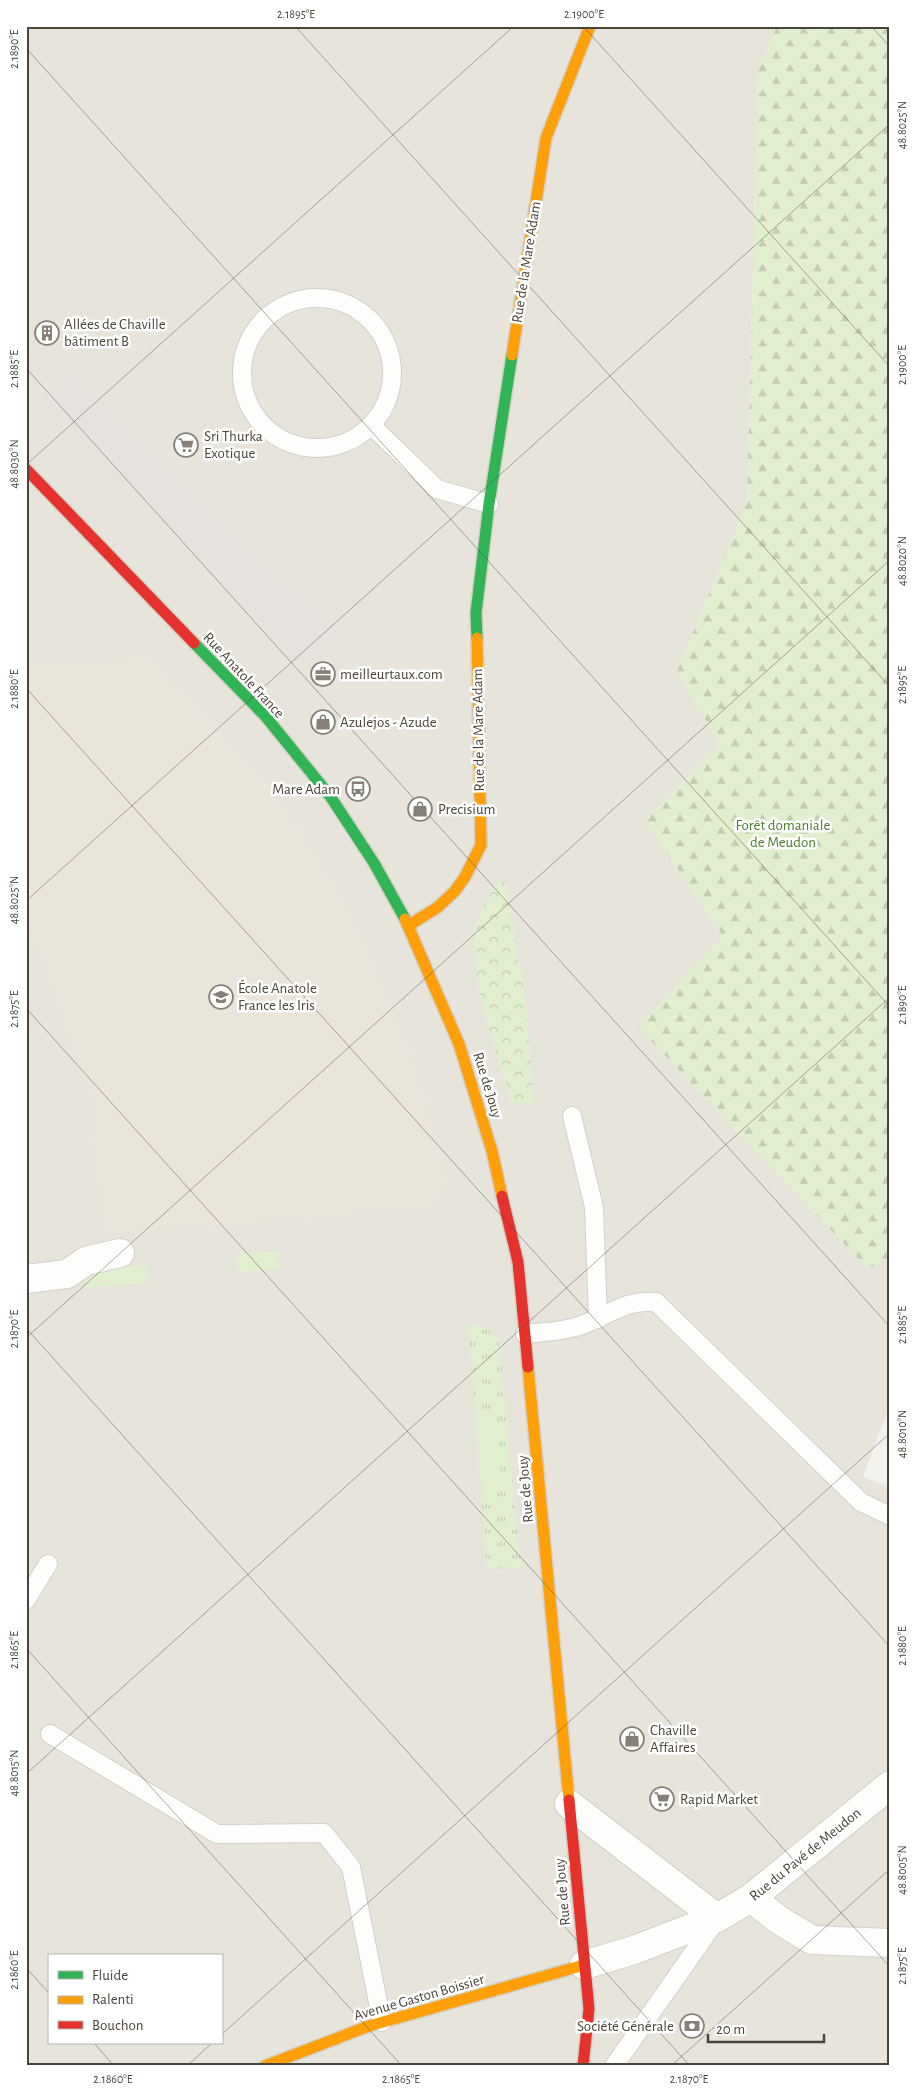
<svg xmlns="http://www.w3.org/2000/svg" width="916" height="2092" viewBox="0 0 916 2092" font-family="'Alegreya Sans',sans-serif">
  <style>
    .residential { fill: #e7e4dc; fill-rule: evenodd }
    .education { fill: #eae5da }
    .grass { fill: url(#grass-tufts) }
    .forest { fill: url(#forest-firs) }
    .park { fill: url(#park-crowns) }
    .garden { fill: #e1eecf }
    .parking { fill: #e6e3df }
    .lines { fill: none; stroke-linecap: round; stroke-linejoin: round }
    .lane-casing { stroke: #d2d0cb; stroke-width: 20 }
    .street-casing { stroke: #d2d0cb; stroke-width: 30 }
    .fast-casing { stroke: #d3cfc5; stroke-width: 14 }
    .slow-casing { stroke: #d3cfc5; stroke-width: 14 }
    .jam-casing { stroke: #d3cfc5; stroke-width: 14 }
    .lane { stroke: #fdfdfc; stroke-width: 18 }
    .street { stroke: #fdfdfc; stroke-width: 28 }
    .fast { stroke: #30b455; stroke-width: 11 }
    .slow { stroke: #ff9f0a; stroke-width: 11 }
    .jam { stroke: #e5322d; stroke-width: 11 }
    .ticks { fill: none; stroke: #4b4439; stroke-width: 1; stroke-opacity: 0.45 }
    .labels { text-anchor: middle; stroke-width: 5; stroke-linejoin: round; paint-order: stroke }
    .street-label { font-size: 15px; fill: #4b4439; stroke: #fff }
    .poi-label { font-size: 15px; fill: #4b4439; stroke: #fff; text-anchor: start }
    .park-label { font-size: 15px; fill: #4a7f2a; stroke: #fff }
    .neatline { fill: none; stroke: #4b4439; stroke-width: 2 }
    .ticks-label { font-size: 12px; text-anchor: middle; fill: #4b4439 }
  </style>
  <defs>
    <pattern id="grass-tufts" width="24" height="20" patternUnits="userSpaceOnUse" patternTransform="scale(1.25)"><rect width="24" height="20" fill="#e1eecf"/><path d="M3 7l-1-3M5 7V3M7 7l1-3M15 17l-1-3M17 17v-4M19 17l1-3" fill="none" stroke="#c3cdb2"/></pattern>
    <pattern id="forest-firs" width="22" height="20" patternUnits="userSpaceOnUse" patternTransform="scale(1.25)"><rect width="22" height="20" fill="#e1eecf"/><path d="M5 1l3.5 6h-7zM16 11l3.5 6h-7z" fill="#c3cdb2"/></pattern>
    <pattern id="park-crowns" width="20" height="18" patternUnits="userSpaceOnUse" patternTransform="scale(1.25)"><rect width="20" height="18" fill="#e1eecf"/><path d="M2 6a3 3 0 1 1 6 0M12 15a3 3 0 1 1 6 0" fill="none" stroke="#c3cdb2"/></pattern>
  </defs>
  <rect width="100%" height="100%" fill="#f4f2ee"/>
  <!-- residential -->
  <path class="residential" d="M26 26H777L758 71 747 502 677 671 720 745 645 821 723 936 638 1027 868 1269 890 1257V1404L863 1477 890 1487V2066H26ZM49 1956H221V2043H49Z"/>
  <!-- education -->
  <polygon class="education" points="146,657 270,788 315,852 359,926 417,1069 448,1181 433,1207 102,1235 91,1099 26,920 26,662"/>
  <!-- grass -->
  <path class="grass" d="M468 1324C482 1325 491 1328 499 1342L521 1568 487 1569 481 1492 497 1490 482 1410H475Z"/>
  <!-- forest -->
  <polygon class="forest" points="777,26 890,26 890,1257 868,1269 638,1027 723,936 645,821 720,745 677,671 747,502 758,71"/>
  <!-- park -->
  <path class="park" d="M505 880 526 1003 534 1103H512C498 1055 463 966 478 918 482 906 489 895 495 884Z"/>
  <!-- garden -->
  <g class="garden">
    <polygon points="279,1251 279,1269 238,1272 236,1254"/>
    <polygon points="147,1265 148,1283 86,1288 85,1270"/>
    <path d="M475 1410C484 1410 490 1412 496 1419L502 1482 497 1490 481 1492Z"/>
  </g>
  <!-- parking -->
  <polygon class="parking" points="69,369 338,633 303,667 41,399"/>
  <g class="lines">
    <!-- lane casing -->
    <g class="lane-casing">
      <g id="lane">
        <circle cx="317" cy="373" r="75"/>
        <polyline points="371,425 437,489 489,504"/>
        <polyline points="572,1116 594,1207 598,1319"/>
        <path d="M525 1334C541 1332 559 1332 575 1327 606 1319 621 1299 656 1302L861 1502 890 1516"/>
        <polyline points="26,1600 48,1564"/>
        <polyline points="50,1734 217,1834 324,1833 351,1867 382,2022"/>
        <polyline points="614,2066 717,1919"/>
      </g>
    </g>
    <!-- street casing -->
    <g class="street-casing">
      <g id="street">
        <polyline points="26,1279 67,1274 86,1261 120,1253"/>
        <polyline points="569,1804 717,1918"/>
        <polyline points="751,1898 779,1920 812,1940 890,1943"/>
        <polyline points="584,1965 634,1950 717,1918 751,1898 890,1785"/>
      </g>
    </g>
    <!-- fast casing -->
    <g class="fast-casing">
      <g id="fast">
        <polyline points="477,638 476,613 489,504 512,355"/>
        <polyline points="194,643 266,717 330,796 374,863 405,919"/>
      </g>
    </g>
    <!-- slow casing -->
    <g class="slow-casing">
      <g id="slow">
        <polyline points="512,355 546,138 590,26"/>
        <polyline points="405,919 459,1044 492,1151 502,1196"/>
        <polyline points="408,926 438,907 455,891 465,877 481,845 477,638"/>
        <polyline points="528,1367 569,1800"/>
        <polyline points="265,2066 369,2026 584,1965"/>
      </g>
    </g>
    <!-- jam casing -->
    <g class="jam-casing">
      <g id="jam">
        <polyline points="26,469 194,643"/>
        <polyline points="502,1196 518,1262 528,1367"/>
        <polyline points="569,1800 589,2009 583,2066"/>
      </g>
    </g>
    <!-- lane -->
    <use href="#lane" class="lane"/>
    <!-- street -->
    <use href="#street" class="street"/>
    <!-- fast -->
    <use href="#fast" class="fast"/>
    <!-- slow -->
    <use href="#slow" class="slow"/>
    <!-- jam -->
    <use href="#jam" class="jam"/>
  </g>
  <!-- ticks -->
  <path class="ticks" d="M295 26 890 687M583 26 890 367M871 26 890 47M26 29 29 26M26 48 890 1007M26 368 890 1327M26 465 514 26M26 688 890 1647M26 901 890 124M26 1008 890 1967M26 1328 690 2066M26 1338 890 560M26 1648 402 2066M26 1774 890 997M26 1968 49 1993M221 2035 890 1433M94 2043 114 2066M187 2066 212 2043M671 2066 890 1869"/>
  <!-- icons -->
  <defs>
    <g id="building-ring" transform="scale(1.25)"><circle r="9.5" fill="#fff" stroke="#868178" stroke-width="1.5"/><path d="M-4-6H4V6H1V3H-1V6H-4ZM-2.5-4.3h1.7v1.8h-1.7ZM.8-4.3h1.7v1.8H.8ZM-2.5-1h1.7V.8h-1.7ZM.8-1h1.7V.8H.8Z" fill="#868178"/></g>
    <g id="supermarket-ring" transform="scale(1.25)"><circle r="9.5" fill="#fff" stroke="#868178" stroke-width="1.5"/><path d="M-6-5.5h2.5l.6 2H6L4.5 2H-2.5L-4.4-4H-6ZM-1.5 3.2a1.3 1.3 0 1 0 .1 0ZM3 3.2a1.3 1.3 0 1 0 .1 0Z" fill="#868178"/></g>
    <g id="office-ring" transform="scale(1.25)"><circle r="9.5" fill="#fff" stroke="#868178" stroke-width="1.5"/><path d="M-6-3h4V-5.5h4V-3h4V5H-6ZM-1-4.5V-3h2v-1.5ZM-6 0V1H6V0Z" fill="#868178"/></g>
    <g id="shop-ring" transform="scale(1.25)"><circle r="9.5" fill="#fff" stroke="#868178" stroke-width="1.5"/><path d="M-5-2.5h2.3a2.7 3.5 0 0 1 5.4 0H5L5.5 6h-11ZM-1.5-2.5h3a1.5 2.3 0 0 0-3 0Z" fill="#868178"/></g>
    <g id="bus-ring" transform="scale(1.25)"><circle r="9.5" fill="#fff" stroke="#868178" stroke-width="1.5"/><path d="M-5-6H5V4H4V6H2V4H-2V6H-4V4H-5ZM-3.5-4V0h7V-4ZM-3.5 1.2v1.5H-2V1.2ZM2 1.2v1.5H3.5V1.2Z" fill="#868178"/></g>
    <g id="school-ring" transform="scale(1.25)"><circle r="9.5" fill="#fff" stroke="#868178" stroke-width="1.5"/><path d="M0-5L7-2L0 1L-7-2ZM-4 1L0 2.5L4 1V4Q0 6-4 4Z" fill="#868178"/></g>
    <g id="bank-ring" transform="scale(1.25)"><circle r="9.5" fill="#fff" stroke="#868178" stroke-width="1.5"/><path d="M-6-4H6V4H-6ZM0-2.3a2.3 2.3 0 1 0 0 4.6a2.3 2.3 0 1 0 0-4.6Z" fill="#868178"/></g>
  </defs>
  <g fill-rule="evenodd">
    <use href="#building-ring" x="47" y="333"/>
    <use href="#supermarket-ring" x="186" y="445"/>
    <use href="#office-ring" x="323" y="674"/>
    <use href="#shop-ring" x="323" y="722"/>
    <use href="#bus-ring" x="358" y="789"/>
    <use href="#shop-ring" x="420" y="809"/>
    <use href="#school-ring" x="221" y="997"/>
    <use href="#shop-ring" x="632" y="1739"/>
    <use href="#supermarket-ring" x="662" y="1799"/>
    <use href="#bank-ring" x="692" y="2026"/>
  </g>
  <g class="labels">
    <!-- street labels -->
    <g class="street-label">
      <text transform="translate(526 262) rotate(-81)" y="5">Rue de la Mare Adam</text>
      <text transform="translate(244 675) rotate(47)" y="5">Rue Anatole France</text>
      <text transform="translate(478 730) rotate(-91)" y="5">Rue de la Mare Adam</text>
      <text transform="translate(488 1085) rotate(73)" y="5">Rue de Jouy</text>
      <text transform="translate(525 1489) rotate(-95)" y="5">Rue de Jouy</text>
      <text transform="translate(805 1854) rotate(-39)" y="5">Rue du Pavé de Meudon</text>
      <text transform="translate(562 1892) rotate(-95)" y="5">Rue de Jouy</text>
      <text transform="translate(419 1997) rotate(-16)" y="5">Avenue Gaston Boissier</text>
    </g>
    <!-- poi labels -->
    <g class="poi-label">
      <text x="64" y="329">Allées de Chaville<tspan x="64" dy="17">bâtiment B</tspan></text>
      <text x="204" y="441">Sri Thurka<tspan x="204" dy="17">Exotique</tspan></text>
      <text x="340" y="679">meilleurtaux.com</text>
      <text x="340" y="727">Azulejos - Azude</text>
      <text x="340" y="794" text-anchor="end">Mare Adam</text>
      <text x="438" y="814">Precisium</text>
      <text x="238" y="993">École Anatole<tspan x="238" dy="17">France les Iris</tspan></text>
      <text x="650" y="1735">Chaville<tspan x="650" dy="17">Affaires</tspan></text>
      <text x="680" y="1804">Rapid Market</text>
      <text x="674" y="2031" text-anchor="end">Société Générale</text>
    </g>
    <!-- park labels -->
    <g class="park-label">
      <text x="783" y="830">Forêt domaniale<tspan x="783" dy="17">de Meudon</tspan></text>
    </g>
  </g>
  <!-- border -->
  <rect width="916" height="2092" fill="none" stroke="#ffffff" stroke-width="55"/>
  <!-- legend -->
  <rect x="48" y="1954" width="175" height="90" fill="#ffffff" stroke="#b7b4b0"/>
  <rect x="58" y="1971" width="25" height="8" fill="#30b455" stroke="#b7b4b0"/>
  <text x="92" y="1980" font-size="15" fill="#4b4439">Fluide</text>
  <rect x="58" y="1996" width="25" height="8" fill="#ff9f0a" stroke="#b7b4b0"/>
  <text x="92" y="2004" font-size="15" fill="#4b4439">Ralenti</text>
  <rect x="58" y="2021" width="25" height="8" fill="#e5322d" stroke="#b7b4b0"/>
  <text x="92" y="2030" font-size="15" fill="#4b4439">Bouchon</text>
  <!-- scale -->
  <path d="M708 2034v8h116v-8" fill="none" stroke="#4b4439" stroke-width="2.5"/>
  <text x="716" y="2034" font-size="15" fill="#4b4439" stroke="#ffffff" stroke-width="4" paint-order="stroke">20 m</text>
  <rect x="28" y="28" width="860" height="2036" class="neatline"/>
  <g class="ticks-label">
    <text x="296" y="18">2.1895°E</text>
    <text x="584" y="18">2.1900°E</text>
    <text transform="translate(14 49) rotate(-90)" y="4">2.1890°E</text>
    <text transform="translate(902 125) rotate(-90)" y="4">48.8025°N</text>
    <text transform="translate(902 365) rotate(-90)" y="4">2.1900°E</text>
    <text transform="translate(14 369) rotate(-90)" y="4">2.1885°E</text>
    <text transform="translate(14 464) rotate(-90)" y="4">48.8030°N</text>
    <text transform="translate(902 561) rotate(-90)" y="4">48.8020°N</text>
    <text transform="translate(902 685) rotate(-90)" y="4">2.1895°E</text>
    <text transform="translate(14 689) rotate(-90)" y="4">2.1880°E</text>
    <text transform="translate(14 900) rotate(-90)" y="4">48.8025°N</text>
    <text transform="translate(902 1005) rotate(-90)" y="4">2.1890°E</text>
    <text transform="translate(14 1009) rotate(-90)" y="4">2.1875°E</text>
    <text transform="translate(902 1325) rotate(-90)" y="4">2.1885°E</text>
    <text transform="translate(14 1329) rotate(-90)" y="4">2.1870°E</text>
    <text transform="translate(902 1434) rotate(-90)" y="4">48.8010°N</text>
    <text transform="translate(902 1646) rotate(-90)" y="4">2.1880°E</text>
    <text transform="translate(14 1650) rotate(-90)" y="4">2.1865°E</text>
    <text transform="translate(14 1773) rotate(-90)" y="4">48.8015°N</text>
    <text transform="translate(902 1870) rotate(-90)" y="4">48.8005°N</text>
    <text transform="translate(902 1966) rotate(-90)" y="4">2.1875°E</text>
    <text transform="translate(14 1970) rotate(-90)" y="4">2.1860°E</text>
    <text x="113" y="2083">2.1860°E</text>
    <text x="401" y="2083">2.1865°E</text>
    <text x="689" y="2083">2.1870°E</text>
  </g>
</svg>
